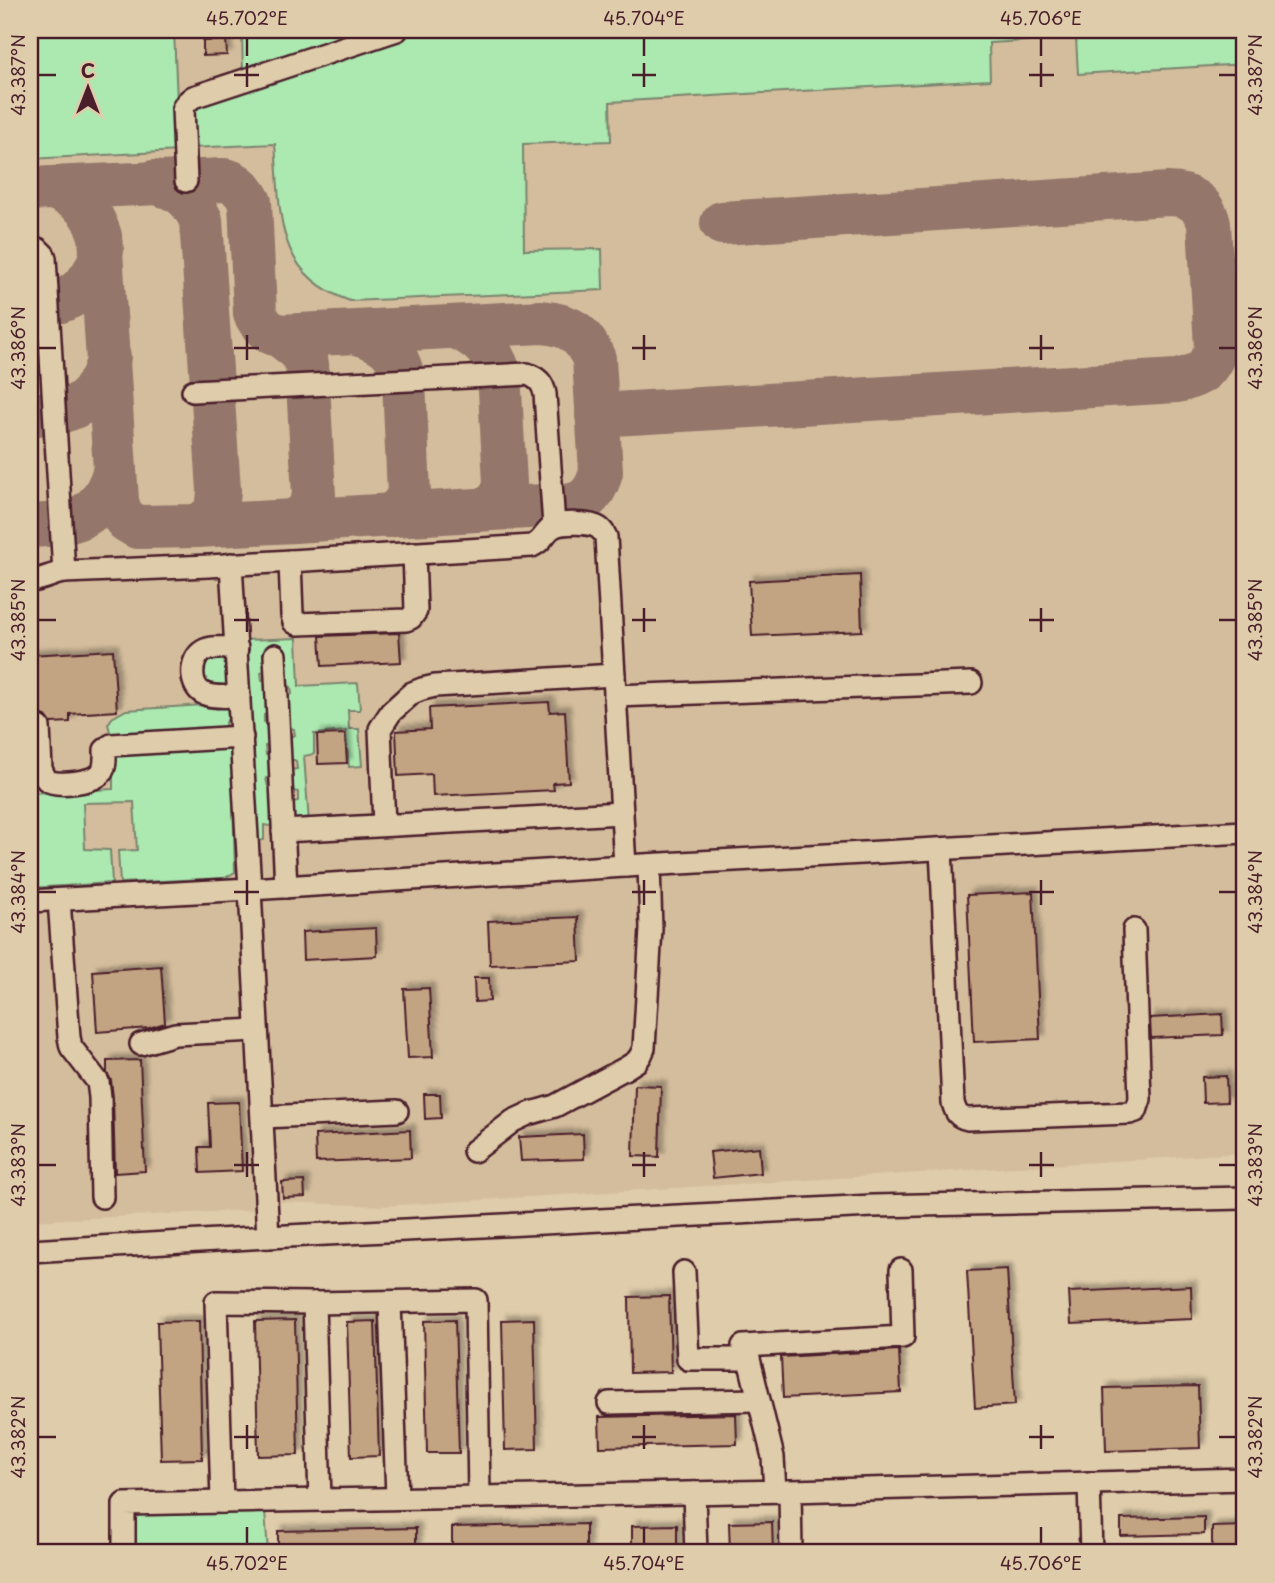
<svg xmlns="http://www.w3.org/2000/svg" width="1275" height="1583" viewBox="0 0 1275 1583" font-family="'Playpen Sans',sans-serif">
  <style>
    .built { fill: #d4bd9c }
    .green { fill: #abe9b0; stroke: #7a846e; stroke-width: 2 }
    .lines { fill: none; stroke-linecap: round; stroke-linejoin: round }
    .taxiway { stroke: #94766a; stroke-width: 44 }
    .building { fill: #c3a482; stroke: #4a1f2b; stroke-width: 2; filter: url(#shadow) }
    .minor-casing { stroke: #4a1f2b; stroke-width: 26 }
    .minor { stroke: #dfccaa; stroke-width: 21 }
    .ticks { fill: none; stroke: #4a1f2b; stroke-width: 2.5 }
    .neatline { fill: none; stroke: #4a1f2b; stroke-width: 2.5 }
    .ticks-label { font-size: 18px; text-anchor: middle; fill: #4a1f2b }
  </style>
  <defs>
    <filter id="shadow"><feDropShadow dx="5" dy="-5" stdDeviation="2" flood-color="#0004"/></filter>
  </defs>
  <rect width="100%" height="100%" fill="#dfccaa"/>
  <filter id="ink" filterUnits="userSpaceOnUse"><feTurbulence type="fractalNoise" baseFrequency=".0143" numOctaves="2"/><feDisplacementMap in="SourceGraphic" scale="14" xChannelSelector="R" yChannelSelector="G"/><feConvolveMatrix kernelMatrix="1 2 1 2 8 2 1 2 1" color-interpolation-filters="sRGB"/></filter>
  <g filter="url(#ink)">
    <!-- built -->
    <polygon class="built" points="30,30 1245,30 1245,1153 382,1206 258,1201 251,1210 30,1221"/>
    <!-- green -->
    <g class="green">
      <polygon points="30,30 174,30 179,151 30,159"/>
      <polygon points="242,30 374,30 243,74"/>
      <path d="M402 30H1245V64L1078 74 1076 38 989 43 990 80 610 102 611 141 523 144 524 250 602 249 603 290 350 301C273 273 281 213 275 144L190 148V107Z"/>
      <polygon points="297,638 299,686 358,683 360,710 348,710 349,729 359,729 362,766 349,767 346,731 314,734 314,754 304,756 309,823 296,822 292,819 293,802 298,801 298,792 293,791 291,770 297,769 296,761 289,758 290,737 295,735 294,729 288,727 286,696 292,694 291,687 287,685 285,648 265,649 266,671 261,672 262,680 268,681 269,713 264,715 264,722 271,723 271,746 265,746 266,755 272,756 272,777 266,778 268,787 275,789 276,824 269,826 264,825 264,840 259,841 255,838 244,640"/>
      <polygon points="224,656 227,666 227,687 216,693 202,683 202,658"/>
      <polygon points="219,704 227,708 229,716 224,727 215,730 117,738 110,732 108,724 112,718 126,710"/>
      <polygon points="228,747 232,753 235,872 225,878 120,883 118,851 137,850 134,802 83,803 85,849 110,850 112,883 30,888 30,793 113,789 113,768 117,754"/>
      <polygon points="265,1511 268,1553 134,1553 133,1520 140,1514"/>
    </g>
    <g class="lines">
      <!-- taxiway -->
      <g class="taxiway">
        <path d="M154 182C180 190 189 195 201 220L219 490C218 510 215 516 197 526"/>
        <path d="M30 189 224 180C237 182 244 190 250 202L255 314C262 327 268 333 281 336L542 322C570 325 582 332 594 359L601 472C597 487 591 498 577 504L294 521 197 526 137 527 127 521 120 512 117 501 100 236C91 208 80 199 53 188"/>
        <path d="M30 304C37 304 45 304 52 303 79 299 97 275 102 250"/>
        <path d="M456 327C478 337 492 349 499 372L505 483C503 495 497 504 486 509"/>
        <path d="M358 333C386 341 398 352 404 381L409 494C404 505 399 510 389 516"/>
        <path d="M281 336 300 351 307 364 314 495C311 509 306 514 294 521"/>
        <path d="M30 414C39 414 49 414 58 412 89 406 102 385 109 357"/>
        <path d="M597 415 1177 381C1199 376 1210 370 1216 347L1209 224C1204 203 1189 194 1168 194L722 223"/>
        <path d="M30 526C76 524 101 518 115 469"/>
      </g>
    </g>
    <!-- building -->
    <g class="building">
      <polygon points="226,40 227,55 203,56 203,41"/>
      <polygon points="860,575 862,631 752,636 749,581"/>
      <polygon points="399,633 401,662 322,666 320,636"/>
      <polygon points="113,650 117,711 70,714 70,722 51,723 46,716 39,714 30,717 30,655"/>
      <polygon points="549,702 550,712 565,711 569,782 553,783 554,790 433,796 432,774 398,776 396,731 430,729 429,708"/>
      <polygon points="345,734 347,763 318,764 317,735"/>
      <polygon points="1033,892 1040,1039 974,1042 967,895"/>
      <polygon points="578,917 580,961 490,965 488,921"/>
      <polygon points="376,928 377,956 303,960 302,932"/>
      <polygon points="161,966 165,1023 149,1028 97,1032 93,971"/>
      <polygon points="474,978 489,978 490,1001 475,1002"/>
      <polygon points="429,988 433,1057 408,1058 404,989"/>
      <polygon points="1222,1014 1223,1035 1151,1038 1150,1018"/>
      <polygon points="140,1060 145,1171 115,1173 113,1097 111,1080 107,1073 107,1061"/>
      <polygon points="1226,1076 1227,1102 1203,1103 1202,1077"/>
      <polygon points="635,1085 661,1086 659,1157 633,1156"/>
      <polygon points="424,1094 440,1094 441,1118 425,1119"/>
      <polygon points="239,1102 242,1171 200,1173 199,1147 210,1147 208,1103"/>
      <polygon points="410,1130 411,1158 316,1162 315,1135"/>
      <polygon points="583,1134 584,1159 521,1161 519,1137"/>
      <polygon points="759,1147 761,1173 713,1178 710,1152"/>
      <polygon points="304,1181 305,1197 283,1198 282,1182"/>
      <polygon points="1007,1269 1015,1405 975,1408 967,1271"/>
      <polygon points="1191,1286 1192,1319 1071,1324 1069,1292"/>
      <polygon points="669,1296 671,1372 630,1373 629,1297"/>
      <polygon points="534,1319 537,1449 505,1450 502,1320"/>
      <polygon points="295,1320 298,1455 258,1456 255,1321"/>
      <polygon points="455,1320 459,1453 427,1453 424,1321"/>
      <polygon points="199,1321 202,1459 161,1460 157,1322"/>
      <polygon points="375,1321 379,1456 351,1457 347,1322"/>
      <polygon points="899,1350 901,1392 783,1398 781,1357"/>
      <polygon points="1198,1386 1200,1448 1106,1451 1104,1388"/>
      <polygon points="736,1414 737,1444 600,1447 599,1417"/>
      <polygon points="1204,1517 1204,1534 1121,1536 1121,1519"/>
      <polygon points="772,1522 773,1553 730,1553 729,1523"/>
      <polygon points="586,1524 586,1553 452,1553 452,1527"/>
      <polygon points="677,1525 677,1553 632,1553 632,1526"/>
      <polygon points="1245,1526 1245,1550 1212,1550 1212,1527"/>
      <polygon points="416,1528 416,1553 278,1553 278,1531"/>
    </g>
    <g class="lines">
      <!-- minor casing -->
      <g class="minor-casing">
        <g id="minor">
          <polyline points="186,181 183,108 187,102 193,97 397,30"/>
          <polyline points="30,249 38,249 44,255 45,258 64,572"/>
          <path d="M193 391 527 374C538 378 543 383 545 394L554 526"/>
          <polyline points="290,561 292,615 294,622 298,624 406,620 411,618 416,611 414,553"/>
          <path d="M30 581C42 580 52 574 64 572L209 566 532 546C544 541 544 532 553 527 561 522 591 522 599 528 603 531 604 533 606 537L625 866"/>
          <path d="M237 648C226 648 212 646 203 651 189 659 189 688 205 694 215 698 228 696 239 696"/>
          <polyline points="275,655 286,887"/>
          <polyline points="615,696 971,683"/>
          <path d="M39 727 41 769C43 773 44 777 47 780 56 787 95 782 101 773 106 767 105 758 105 750L111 745 242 737"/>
          <polyline points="384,825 380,729 391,712 412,693 422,689 435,686 614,675"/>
          <polyline points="283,831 622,813"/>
          <path d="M941 849 953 1103C956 1113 958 1117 968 1119L1130 1113 1136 1111 1140 1099 1134 930"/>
          <polyline points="59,900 69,1037 71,1047 98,1082 100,1097 102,1197"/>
          <polyline points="30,901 250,889 231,564"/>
          <polyline points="141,1044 175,1034 257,1030"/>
          <polyline points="263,1117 397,1111"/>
          <polyline points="474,1151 513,1121 528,1114 555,1106 626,1068 637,1061 641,1055 644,1048 651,929 649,865"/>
          <polyline points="268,1237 873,1206 1245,1198"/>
          <polyline points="30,1251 268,1237 250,889 625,866 1245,832"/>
          <polyline points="684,1272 688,1359 749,1359"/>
          <polyline points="390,1302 397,1498"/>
          <polyline points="314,1303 320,1500"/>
          <polyline points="609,1403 758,1400"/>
          <polyline points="1089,1483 1091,1553"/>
          <polyline points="775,1491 773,1457 749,1359 743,1346 903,1337 901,1270"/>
          <polyline points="790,1491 791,1553"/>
          <polyline points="694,1493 696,1553"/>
          <polyline points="222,1502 216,1302 314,1303 476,1300 479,1497"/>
          <polyline points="124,1553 124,1504 790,1491 1245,1479"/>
        </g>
      </g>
      <!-- minor -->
      <use href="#minor" class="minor"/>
    </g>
  </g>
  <!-- ticks -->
  <path class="ticks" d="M247 38V56M644 38V56M1041 38V56M247 63V87M644 63V87M1041 63V87M38 75H56M234 75H259M632 75H656M1029 75H1054M1219 75H1236M247 335V360M644 335V360M1041 335V360M38 348H56M234 348H259M632 348H656M1029 348H1054M1219 348H1236M247 608V632M644 608V632M1041 608V632M38 620H56M234 620H259M632 620H656M1029 620H1054M1219 620H1236M247 880V905M644 880V905M1041 880V905M38 892H56M234 892H259M632 892H656M1029 892H1054M1219 892H1236M247 1152V1177M644 1152V1177M1041 1152V1177M38 1165H56M234 1165H259M632 1165H656M1029 1165H1054M1219 1165H1236M247 1425V1449M644 1425V1449M1041 1425V1449M38 1437H56M234 1437H259M632 1437H656M1029 1437H1054M1219 1437H1236M247 1527V1544M644 1527V1544M1041 1527V1544"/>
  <!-- margin -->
  <rect width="1275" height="1583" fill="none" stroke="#dfccaa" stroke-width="77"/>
  <!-- north arrow -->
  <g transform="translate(88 88)" stroke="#dfccaa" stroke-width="5" paint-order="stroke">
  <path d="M0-5L12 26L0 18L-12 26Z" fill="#4a1f2b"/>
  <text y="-10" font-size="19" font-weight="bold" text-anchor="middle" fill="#4a1f2b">С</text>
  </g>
  <rect x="38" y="38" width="1198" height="1506" class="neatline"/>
  <g class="ticks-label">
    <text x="247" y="25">45.702°E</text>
    <text x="644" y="25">45.704°E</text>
    <text x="1041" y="25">45.706°E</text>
    <text transform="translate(19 75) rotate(-90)" y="6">43.387°N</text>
    <text transform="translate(1256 75) rotate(-90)" y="6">43.387°N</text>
    <text transform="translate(19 348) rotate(-90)" y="6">43.386°N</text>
    <text transform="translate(1256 348) rotate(-90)" y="6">43.386°N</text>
    <text transform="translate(19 620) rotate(-90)" y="6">43.385°N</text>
    <text transform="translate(1256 620) rotate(-90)" y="6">43.385°N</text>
    <text transform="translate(19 892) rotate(-90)" y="6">43.384°N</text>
    <text transform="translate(1256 892) rotate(-90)" y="6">43.384°N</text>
    <text transform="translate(19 1165) rotate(-90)" y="6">43.383°N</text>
    <text transform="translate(1256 1165) rotate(-90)" y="6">43.383°N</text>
    <text transform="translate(19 1437) rotate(-90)" y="6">43.382°N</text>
    <text transform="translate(1256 1437) rotate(-90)" y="6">43.382°N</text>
    <text x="247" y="1570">45.702°E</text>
    <text x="644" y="1570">45.704°E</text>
    <text x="1041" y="1570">45.706°E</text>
  </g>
</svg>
